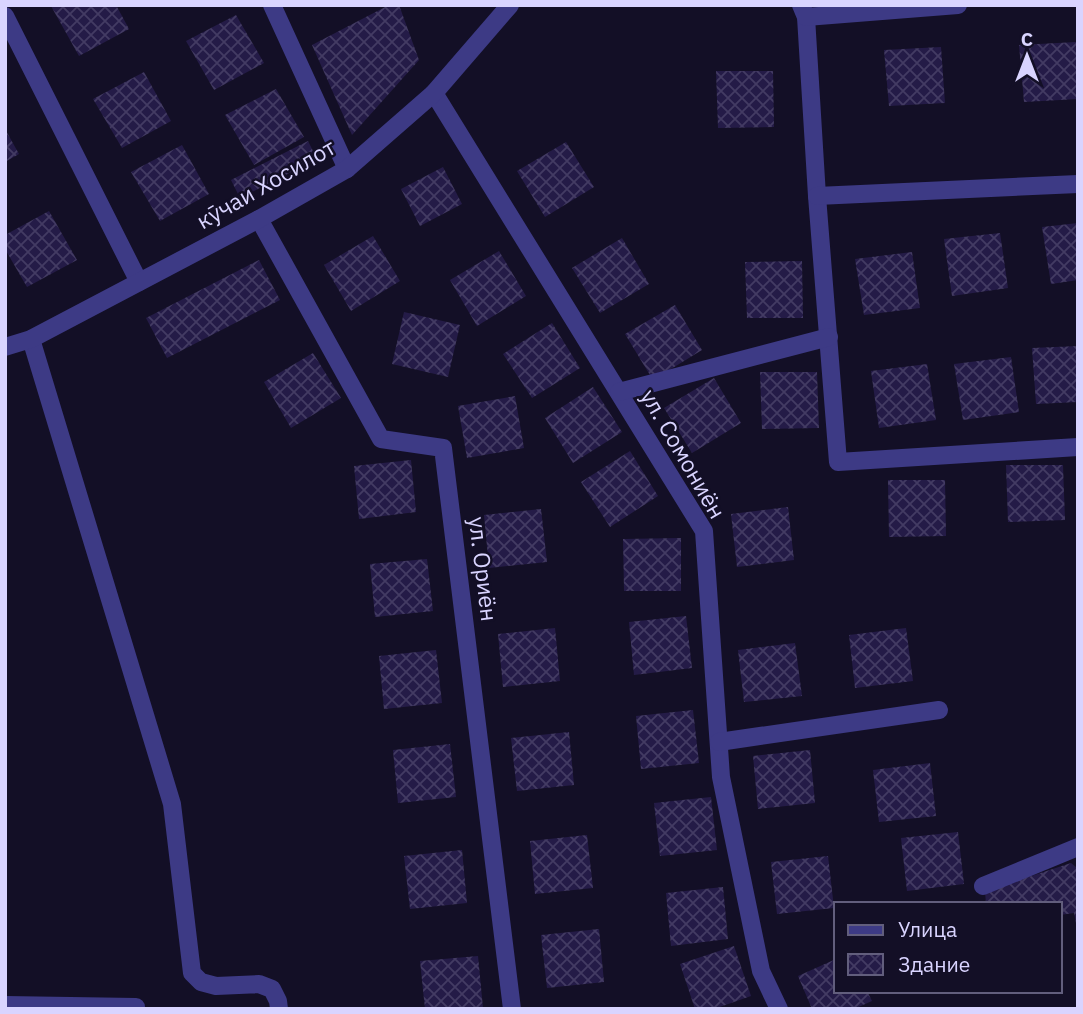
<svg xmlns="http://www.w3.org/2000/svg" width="1083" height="1014" viewBox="0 0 1083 1014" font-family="'IBM Plex Sans',sans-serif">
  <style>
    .building { fill: url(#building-cross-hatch) }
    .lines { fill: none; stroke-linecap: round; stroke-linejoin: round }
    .minor { stroke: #3d3a85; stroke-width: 18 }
    .labels { text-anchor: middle; stroke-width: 5; stroke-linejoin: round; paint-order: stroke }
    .street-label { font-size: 23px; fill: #d9d4ff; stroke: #130f26 }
  </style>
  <defs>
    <pattern id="building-cross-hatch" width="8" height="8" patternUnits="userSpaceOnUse" patternTransform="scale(1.75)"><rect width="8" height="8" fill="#241b47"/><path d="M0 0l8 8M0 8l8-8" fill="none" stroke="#433b63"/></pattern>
  </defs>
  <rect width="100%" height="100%" fill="#130f26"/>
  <!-- building -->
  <g class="building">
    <polygon points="53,5 116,5 129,29 79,56 51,6"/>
    <polygon points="389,5 399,5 419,60 352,135 312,45"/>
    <polygon points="236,15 264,63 214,90 186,41"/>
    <polygon points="1076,42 1078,99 1024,102 1019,45"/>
    <polygon points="941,47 945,103 889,106 884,50"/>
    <polygon points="716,71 773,71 774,127 718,128"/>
    <polygon points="144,72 171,121 122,148 93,99"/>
    <polygon points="276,89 304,137 254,165 225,115"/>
    <polygon points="5,129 19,154 5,162"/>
    <polygon points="308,141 317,159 240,198 231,180"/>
    <polygon points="566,142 594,187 545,217 517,171"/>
    <polygon points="182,145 209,194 160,221 131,172"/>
    <polygon points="443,167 462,204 420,226 401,189"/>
    <polygon points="49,211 77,260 27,287 5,249 5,235"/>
    <polygon points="1078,223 1078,280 1051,284 1042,227"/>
    <polygon points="1000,233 1008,288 952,296 944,239"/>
    <polygon points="373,236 400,281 351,311 324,265"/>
    <polygon points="622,238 649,284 600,313 572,268"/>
    <polygon points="499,251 526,296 477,326 450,280"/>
    <polygon points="912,252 920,308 864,315 855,259"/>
    <polygon points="259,260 280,300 167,358 146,318"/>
    <polygon points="802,261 803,318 747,318 745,262"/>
    <polygon points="675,305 702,350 653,380 625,334"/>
    <polygon points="404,312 460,325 448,377 392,364"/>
    <polygon points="552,323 580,368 532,398 503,354"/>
    <polygon points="1078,346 1078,402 1036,404 1032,348"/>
    <polygon points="313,353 341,398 291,428 264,382"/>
    <polygon points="1011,357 1019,412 963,420 954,364"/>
    <polygon points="927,364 936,420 879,428 871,371"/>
    <polygon points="760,372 817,372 819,428 762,429"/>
    <polygon points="714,378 741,423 692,453 664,408"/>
    <polygon points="593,387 622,432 573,463 545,418"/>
    <polygon points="515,396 524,448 467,458 458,406"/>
    <polygon points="630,451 658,496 610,527 581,482"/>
    <polygon points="411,460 416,512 359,519 354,466"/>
    <polygon points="1006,465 1063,465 1065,520 1008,522"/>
    <polygon points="888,480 945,480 946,536 889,537"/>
    <polygon points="788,507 794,560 737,567 731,514"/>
    <polygon points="541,509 547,562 489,568 484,515"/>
    <polygon points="681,538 681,591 624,591 623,539"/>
    <polygon points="427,559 433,611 375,617 370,564"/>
    <polygon points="686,616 692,668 634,675 629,622"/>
    <polygon points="555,628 560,681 503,687 498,634"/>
    <polygon points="906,628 913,681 855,688 849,635"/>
    <polygon points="795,643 802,696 744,702 738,650"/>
    <polygon points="436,650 442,703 384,709 379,656"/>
    <polygon points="693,710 699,763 641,769 636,716"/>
    <polygon points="569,732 574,785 517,791 511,738"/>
    <polygon points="450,744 456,797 398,803 393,750"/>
    <polygon points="810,750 815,803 758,809 753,756"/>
    <polygon points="930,763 936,816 879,822 873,770"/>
    <polygon points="711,797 717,850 660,856 654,803"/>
    <polygon points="958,832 964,884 907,891 901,838"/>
    <polygon points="587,835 593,888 535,894 530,841"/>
    <polygon points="462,850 467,903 410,909 404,856"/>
    <polygon points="828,856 834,908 777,914 771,862"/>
    <polygon points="1071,863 1078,869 1078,923 1076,923 1074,913 1060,915 1060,904 986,904 985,891"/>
    <polygon points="723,887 728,939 671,946 666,893"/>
    <polygon points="599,929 604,982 547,988 541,935"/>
    <polygon points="734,946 751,996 714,1009 695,1009 680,964"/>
    <polygon points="478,956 483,1008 425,1009 420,961"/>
    <polygon points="836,959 836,991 867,991 872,1001 854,1009 812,1009 798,976"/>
  </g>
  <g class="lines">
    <!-- minor -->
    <g class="minor">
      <polyline points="272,5 347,169"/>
      <polyline points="801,5 806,17 817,196 838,462 1078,447"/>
      <polyline points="5,16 139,282"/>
      <polyline points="806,17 958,5"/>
      <polyline points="434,93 704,531 721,777 761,971 779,1009"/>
      <polyline points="817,196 1078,184"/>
      <polyline points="259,219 381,439 443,448 512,1009"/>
      <polyline points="31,339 172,804 192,973 201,982 216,986 259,984 272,989 278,1001 279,1009"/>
      <polyline points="5,347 31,339 259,219 347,169 434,93 510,5"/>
      <polyline points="619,392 829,337"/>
      <polyline points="719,742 939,710"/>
      <polyline points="983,886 1078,847"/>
      <polyline points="5,1005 136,1007"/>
    </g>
  </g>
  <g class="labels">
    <!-- street labels -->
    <g class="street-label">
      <text transform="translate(266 184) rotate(-30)" y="8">кӯчаи Хосилот</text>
      <text transform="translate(683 454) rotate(60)" y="8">ул. Сомониён</text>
      <text transform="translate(483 569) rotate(83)" y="8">ул. Ориён</text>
    </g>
  </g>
  <!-- border -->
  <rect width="1083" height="1014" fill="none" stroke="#d9d4ff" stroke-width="14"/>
  <!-- legend -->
  <rect x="834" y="902" width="228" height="91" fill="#130f26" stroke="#625e7d" stroke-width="2"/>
  <rect x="848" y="925" width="35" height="10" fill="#3d3a85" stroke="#625e7d" stroke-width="2"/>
  <text x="898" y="937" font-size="21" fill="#d9d4ff">Улица</text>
  <rect x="848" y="954" width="35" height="21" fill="url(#building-cross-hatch)" stroke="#625e7d" stroke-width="2"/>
  <text x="898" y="972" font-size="21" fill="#d9d4ff">Здание</text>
  <!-- north arrow -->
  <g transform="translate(1027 56)" stroke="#130f26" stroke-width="5" paint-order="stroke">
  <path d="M0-5L12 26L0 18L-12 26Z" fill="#d9d4ff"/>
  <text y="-10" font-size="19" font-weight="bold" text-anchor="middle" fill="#d9d4ff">С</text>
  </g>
</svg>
